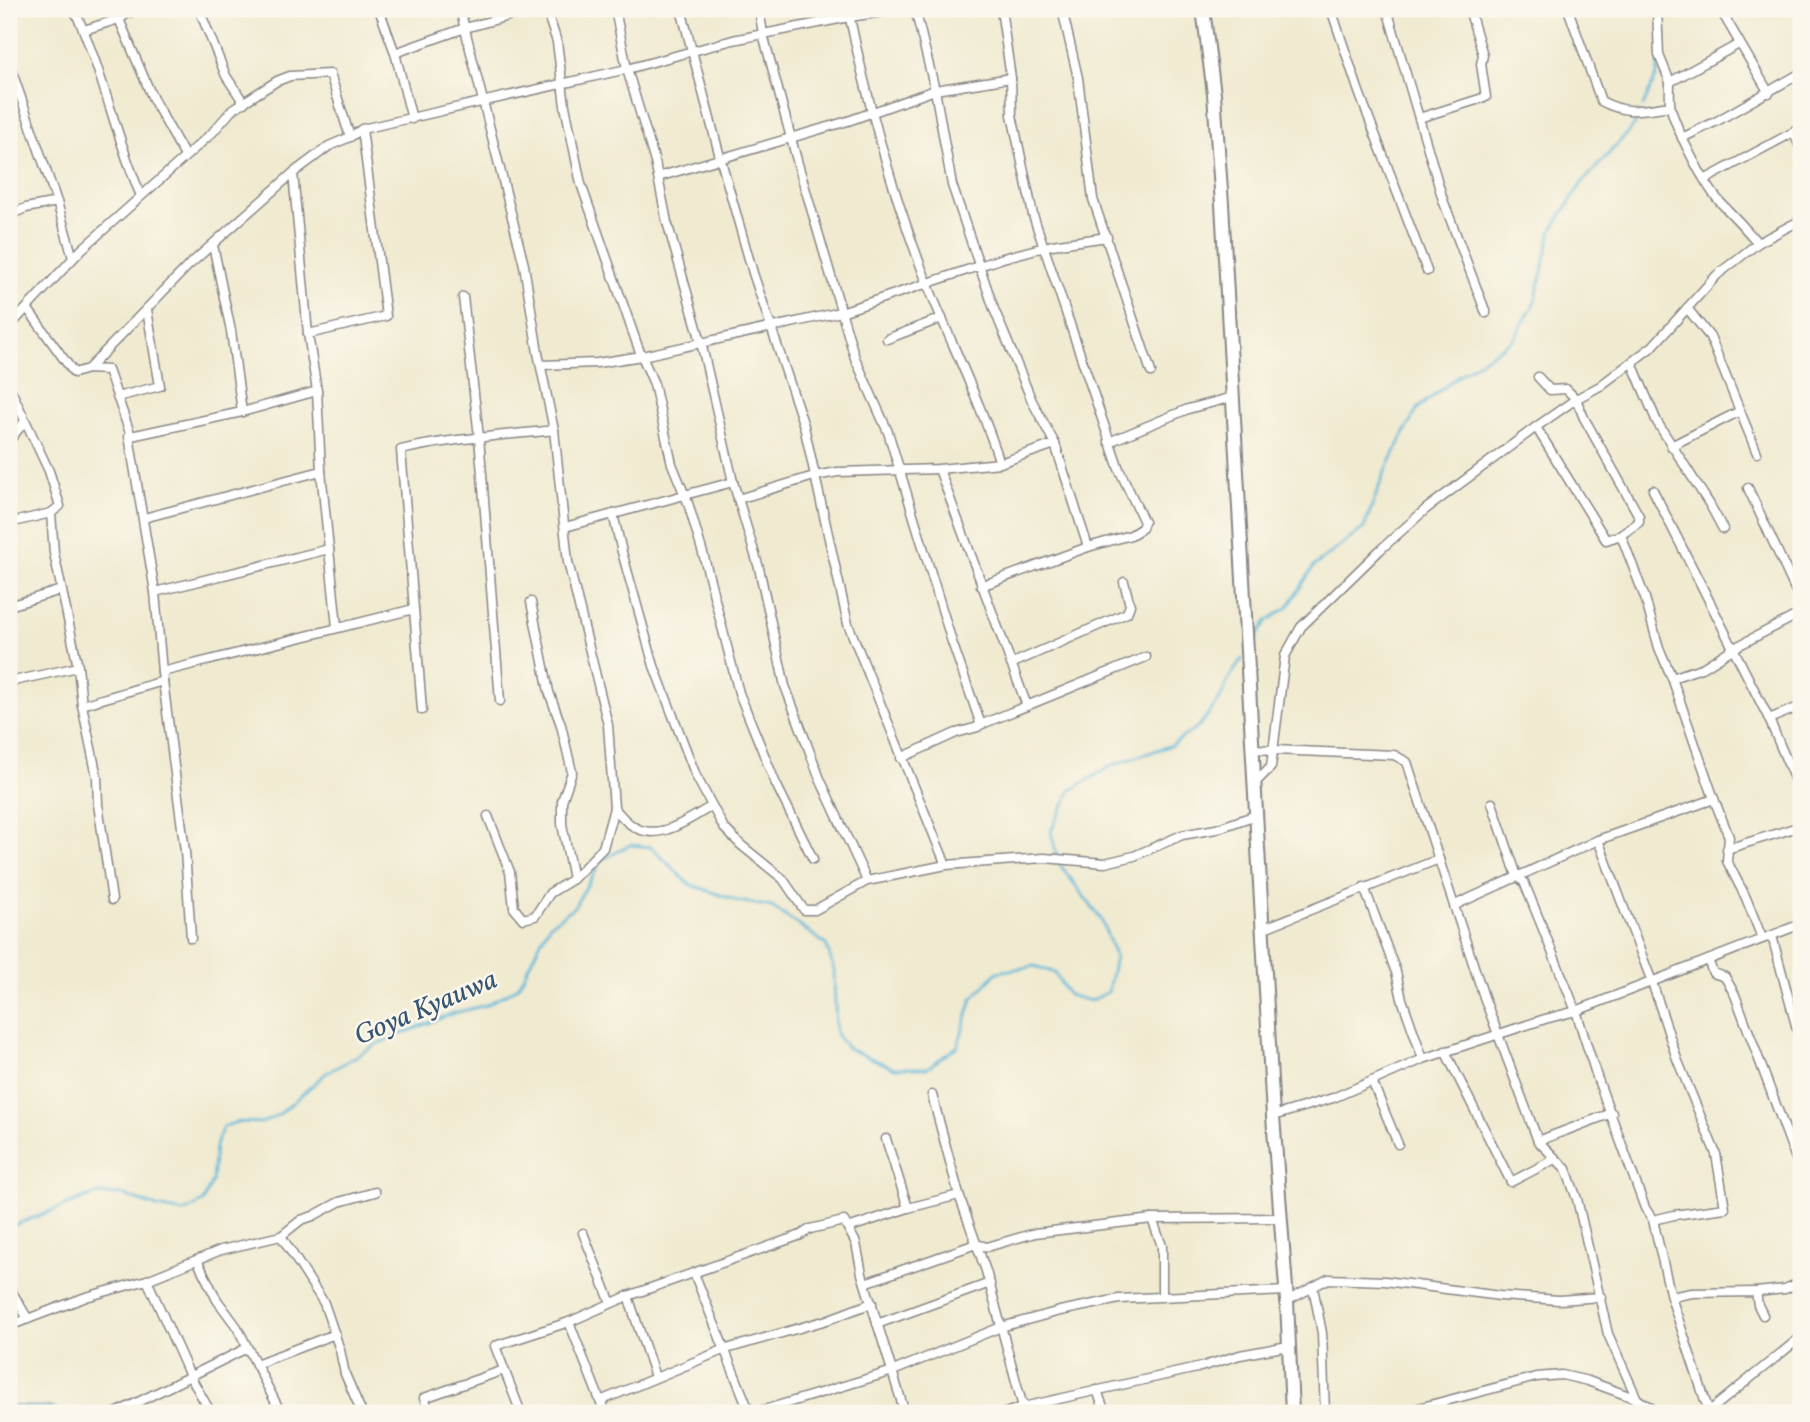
<svg xmlns="http://www.w3.org/2000/svg" width="1810" height="1422" viewBox="0 0 1810 1422" font-family="Vollkorn,serif">
  <style>
    .water { fill: #5bb6d9; stroke: #3e6c8a; stroke-width: 2 }
    .lines { fill: none; stroke-linecap: round; stroke-linejoin: round }
    .stream { stroke: #5bb6d9; stroke-width: 2.5 }
    .minor-casing { stroke: #898686; stroke-width: 11 }
    .highway-casing { stroke: #898686; stroke-width: 16 }
    .minor { stroke: #fff; stroke-width: 8 }
    .highway { stroke: #fff; stroke-width: 12 }
    .labels { text-anchor: middle; stroke-width: 5; stroke-linejoin: round; paint-order: stroke }
    .water-label { font-size: 28px; font-style: italic; fill: #365672; stroke: #fbf7ec }
  </style>
  <rect width="100%" height="100%" fill="#fbf7ec"/>
  <filter id="ink" filterUnits="userSpaceOnUse"><feTurbulence type="fractalNoise" baseFrequency=".0143" numOctaves="2"/><feDisplacementMap in="SourceGraphic" scale="14" xChannelSelector="R" yChannelSelector="G"/><feConvolveMatrix kernelMatrix="1 2 1 2 8 2 1 2 1" color-interpolation-filters="sRGB"/></filter>
  <filter id="wash" filterUnits="userSpaceOnUse"><feTurbulence type="fractalNoise" baseFrequency=".00686" numOctaves="4" result="noise"/><feDisplacementMap in="SourceGraphic" scale="28" xChannelSelector="R" yChannelSelector="G"/><feGaussianBlur stdDeviation="1.57" result="paint"/><feColorMatrix in="noise" values="0 0 0 0 0 0 0 0 0 0 0 0 0 0 0 0 0 1.4 0 .05"/><feComposite in="paint" operator="in"/></filter>
  <g filter="url(#wash)">
    <rect width="100%" height="100%" fill="#f0ead0"/>
    <!-- water -->
    <polygon class="water" points="9,1406 51,1407 62,1413 9,1413"/>
    <g class="lines">
      <!-- stream -->
      <g class="stream">
        <polyline points="1661,32 1665,9"/>
        <polyline points="1643,106 1657,75 1659,60"/>
        <polyline points="1251,645 1267,621 1288,607 1314,566 1364,528 1383,476 1417,409 1459,375 1514,339 1535,302 1552,230 1582,183 1634,126 1640,112"/>
        <polyline points="1057,856 1051,831 1071,790 1113,765 1172,745 1200,725 1220,699 1228,680 1242,659"/>
        <polyline points="9,1227 97,1194 123,1195 157,1207 184,1212 203,1202 212,1181 215,1146 223,1127 237,1122 262,1123 281,1113 325,1074 379,1043 454,1013 486,1005 518,987 549,925 574,907 602,860 630,845 651,847 689,884 738,901 772,907 826,944 834,970 836,1034 847,1048 894,1068 927,1068 958,1046 972,999 997,972 1035,966 1055,973 1068,995 1091,1001 1108,992 1115,956 1101,919 1058,862"/>
      </g>
    </g>
  </g>
  <g filter="url(#ink)">
    <g class="lines">
      <!-- minor casing -->
      <g class="minor-casing">
        <g id="minor">
          <path d="M74 9C102 68 115 135 141 196"/>
          <polyline points="199,9 226,76 244,103"/>
          <polyline points="379,9 395,53 412,119"/>
          <polyline points="460,9 524,265 538,353 554,430 568,562 608,725 614,808 603,848 573,879 550,893 535,916 523,919 514,908 510,872 488,816"/>
          <polyline points="546,9 557,42 565,106 581,184 638,347 654,384 672,464 688,503 704,557 739,693 776,784 813,859"/>
          <polyline points="615,9 627,69 655,162 667,222 701,342 733,482 759,568 785,686 820,779 867,881"/>
          <polyline points="681,9 720,157 753,273 804,426 848,624 946,865"/>
          <polyline points="759,9 763,34 798,164 855,358 888,432 952,642 980,722 978,727 956,733 901,758"/>
          <path d="M848 9C867 101 892 192 926 280 950 342 980 400 1000 463"/>
          <polyline points="915,9 935,90 952,185 994,309 1032,401 1055,444 1088,547"/>
          <polyline points="1062,9 1078,78 1093,199 1151,372"/>
          <polyline points="1331,9 1359,92 1427,271"/>
          <polyline points="1387,9 1443,200 1486,313"/>
          <path d="M1568 9 1601 101C1627 115 1642 110 1670 106"/>
          <polyline points="1657,9 1659,55 1670,82"/>
          <polyline points="1720,9 1769,93"/>
          <polyline points="119,19 153,99 185,156"/>
          <polyline points="84,30 119,19 135,9"/>
          <path d="M1739 44 1670 82C1670 91 1669 101 1671 109 1678 133 1704 184 1720 202 1733 215 1746 229 1758 243"/>
          <polyline points="395,53 465,28 534,9"/>
          <polyline points="9,63 57,202 73,258"/>
          <polyline points="1419,118 1486,97 1481,64 1483,55 1469,9"/>
          <polyline points="1794,132 1801,150"/>
          <polyline points="1682,138 1717,121 1801,73"/>
          <polyline points="658,177 848,121 935,90 1011,78"/>
          <polyline points="1706,179 1801,128"/>
          <polyline points="9,215 26,208 57,202"/>
          <polyline points="213,245 231,331 242,412"/>
          <polyline points="463,297 479,437 500,701"/>
          <polyline points="27,308 74,373 88,369 108,370 131,436 129,436 155,592 162,672"/>
          <polyline points="1687,308 1710,337 1757,453"/>
          <polyline points="9,327 81,250 212,133 233,109 277,81 290,76 330,74 350,137 362,129 627,69 733,40 849,17 904,9"/>
          <polyline points="308,334 386,316 362,129"/>
          <polyline points="887,339 942,318"/>
          <polyline points="1632,363 1657,422 1710,505 1723,529"/>
          <polyline points="541,365 597,363 642,356 841,312 1003,258 1052,245 1107,237"/>
          <polyline points="88,369 188,266 293,173"/>
          <polyline points="1538,377 1550,390 1566,389 1576,399 1536,427 1606,540 1621,535"/>
          <polyline points="9,386 49,471 60,506 51,513 54,553 78,667 82,705 97,777 98,804 112,900"/>
          <polyline points="117,397 160,386 147,310"/>
          <polyline points="131,436 242,412 317,391"/>
          <polyline points="9,441 25,421"/>
          <polyline points="1109,442 1188,409 1233,397"/>
          <polyline points="1671,446 1740,411"/>
          <polyline points="939,469 1027,706"/>
          <polyline points="1748,488 1801,602"/>
          <polyline points="1653,490 1769,719 1794,778 1801,802"/>
          <polyline points="738,499 814,476 838,472 939,469 1000,463 1055,444"/>
          <polyline points="613,514 622,552 654,666 696,776 724,828 741,845 783,879 804,910 815,910 867,881 946,865 1044,858 1105,863 1134,856 1182,835 1216,829 1256,815"/>
          <polyline points="144,518 321,471"/>
          <polyline points="9,523 51,513"/>
          <polyline points="565,527 733,482"/>
          <polyline points="981,586 1088,547 1131,535 1142,528 1144,522 1119,469 1033,215 1012,115 1011,78 1001,9"/>
          <polyline points="155,592 329,549"/>
          <polyline points="531,602 549,692 561,725 572,772 562,801 562,824 573,879"/>
          <polyline points="9,606 61,590"/>
          <polyline points="414,609 422,710"/>
          <polyline points="337,627 321,471 317,391 308,334 293,173 329,146 350,137"/>
          <polyline points="1011,664 1127,613 1130,605 1124,582"/>
          <polyline points="1672,678 1704,667 1734,648 1801,613"/>
          <polyline points="163,681 185,851 191,938"/>
          <polyline points="9,682 78,667"/>
          <path d="M82 705 163 681 162 672 414 609 401 450C451 438 502 436 554 430"/>
          <polyline points="1769,719 1801,706"/>
          <polyline points="980,725 1146,657"/>
          <polyline points="1253,749 1394,755 1407,762 1484,997 1538,1141 1566,1169 1577,1199 1608,1334 1637,1399"/>
          <polyline points="1255,783 1271,767 1285,656 1301,627 1380,550 1426,509 1536,427"/>
          <polyline points="1492,803 1517,876 1524,882 1576,1011 1597,1077 1645,1208 1653,1220 1671,1297 1709,1412"/>
          <path d="M614 808C619 813 624 820 630 824 656 845 689 819 712 806"/>
          <polyline points="1598,840 1652,982 1677,1059 1716,1154 1725,1208 1674,1215 1653,1220"/>
          <polyline points="1727,849 1801,826"/>
          <polyline points="1364,887 1396,972 1402,999 1423,1059"/>
          <polyline points="1455,905 1598,840 1714,799"/>
          <polyline points="1262,929 1439,859"/>
          <polyline points="1772,936 1801,1044"/>
          <polyline points="1762,938 1746,898 1727,861 1729,837 1714,799 1672,678 1659,648 1645,598 1621,535 1639,522 1639,516 1584,418 1576,399 1600,386 1653,346 1717,275 1758,243 1801,220"/>
          <polyline points="1708,960 1713,973 1725,977 1735,995 1801,1172"/>
          <polyline points="1445,1051 1511,1182 1555,1159"/>
          <polyline points="1372,1081 1398,1144"/>
          <polyline points="932,1095 959,1195 986,1271 1023,1407"/>
          <polyline points="1273,1116 1333,1098 1423,1059 1545,1019 1576,1011 1801,924"/>
          <polyline points="886,1139 908,1208"/>
          <polyline points="1538,1141 1612,1113"/>
          <polyline points="1152,1219 1162,1246 1162,1296"/>
          <polyline points="848,1228 908,1208 959,1195"/>
          <polyline points="583,1233 611,1303"/>
          <polyline points="281,1236 324,1303 340,1350 345,1374 362,1413"/>
          <polyline points="197,1260 217,1300 237,1327 281,1413"/>
          <polyline points="694,1273 750,1413"/>
          <polyline points="147,1280 190,1376 211,1413"/>
          <polyline points="865,1283 976,1244 987,1247 1035,1233 1152,1219 1281,1218"/>
          <polyline points="9,1287 28,1319"/>
          <polyline points="1313,1287 1328,1279 1385,1281 1500,1296 1559,1300 1601,1297"/>
          <polyline points="1756,1292 1785,1289 1801,1282"/>
          <polyline points="628,1296 655,1377"/>
          <polyline points="1671,1297 1692,1293 1756,1292 1758,1305 1763,1315"/>
          <polyline points="1287,1301 1313,1287 1322,1333 1325,1413"/>
          <polyline points="569,1322 605,1413"/>
          <polyline points="877,1324 990,1283"/>
          <polyline points="9,1326 86,1297 147,1280 221,1250 281,1236 301,1220 313,1216 339,1202 375,1192"/>
          <polyline points="256,1364 335,1334"/>
          <polyline points="1097,1390 1105,1413"/>
          <polyline points="600,1401 723,1350 827,1320 872,1303"/>
          <polyline points="116,1413 247,1348"/>
          <polyline points="430,1413 424,1398 504,1370"/>
          <polyline points="521,1413 495,1346 569,1322 628,1296 801,1235 810,1229 844,1221 856,1243 862,1274 905,1413"/>
          <polyline points="754,1413 893,1371 1001,1327 1060,1311 1119,1299 1286,1291"/>
          <polyline points="1005,1413 1023,1407 1197,1368 1240,1355 1288,1346"/>
          <polyline points="1400,1413 1536,1377 1562,1375 1588,1381 1637,1399 1659,1413"/>
          <polyline points="1707,1413 1801,1337"/>
        </g>
      </g>
      <!-- highway casing -->
      <g class="highway-casing">
        <polyline id="highway" points="1203,9 1214,94 1222,204 1273,1116 1287,1301 1292,1413"/>
      </g>
      <!-- minor -->
      <use href="#minor" class="minor"/>
      <!-- highway -->
      <use href="#highway" class="highway"/>
    </g>
  </g>
  <g class="labels">
    <!-- water labels -->
    <g class="water-label">
      <text transform="translate(425 1006) rotate(-23)" y="10">Goya Kyauwa</text>
    </g>
  </g>
  <!-- margin -->
  <rect width="1810" height="1422" fill="none" stroke="#fbf7ec" stroke-width="35"/>
</svg>
